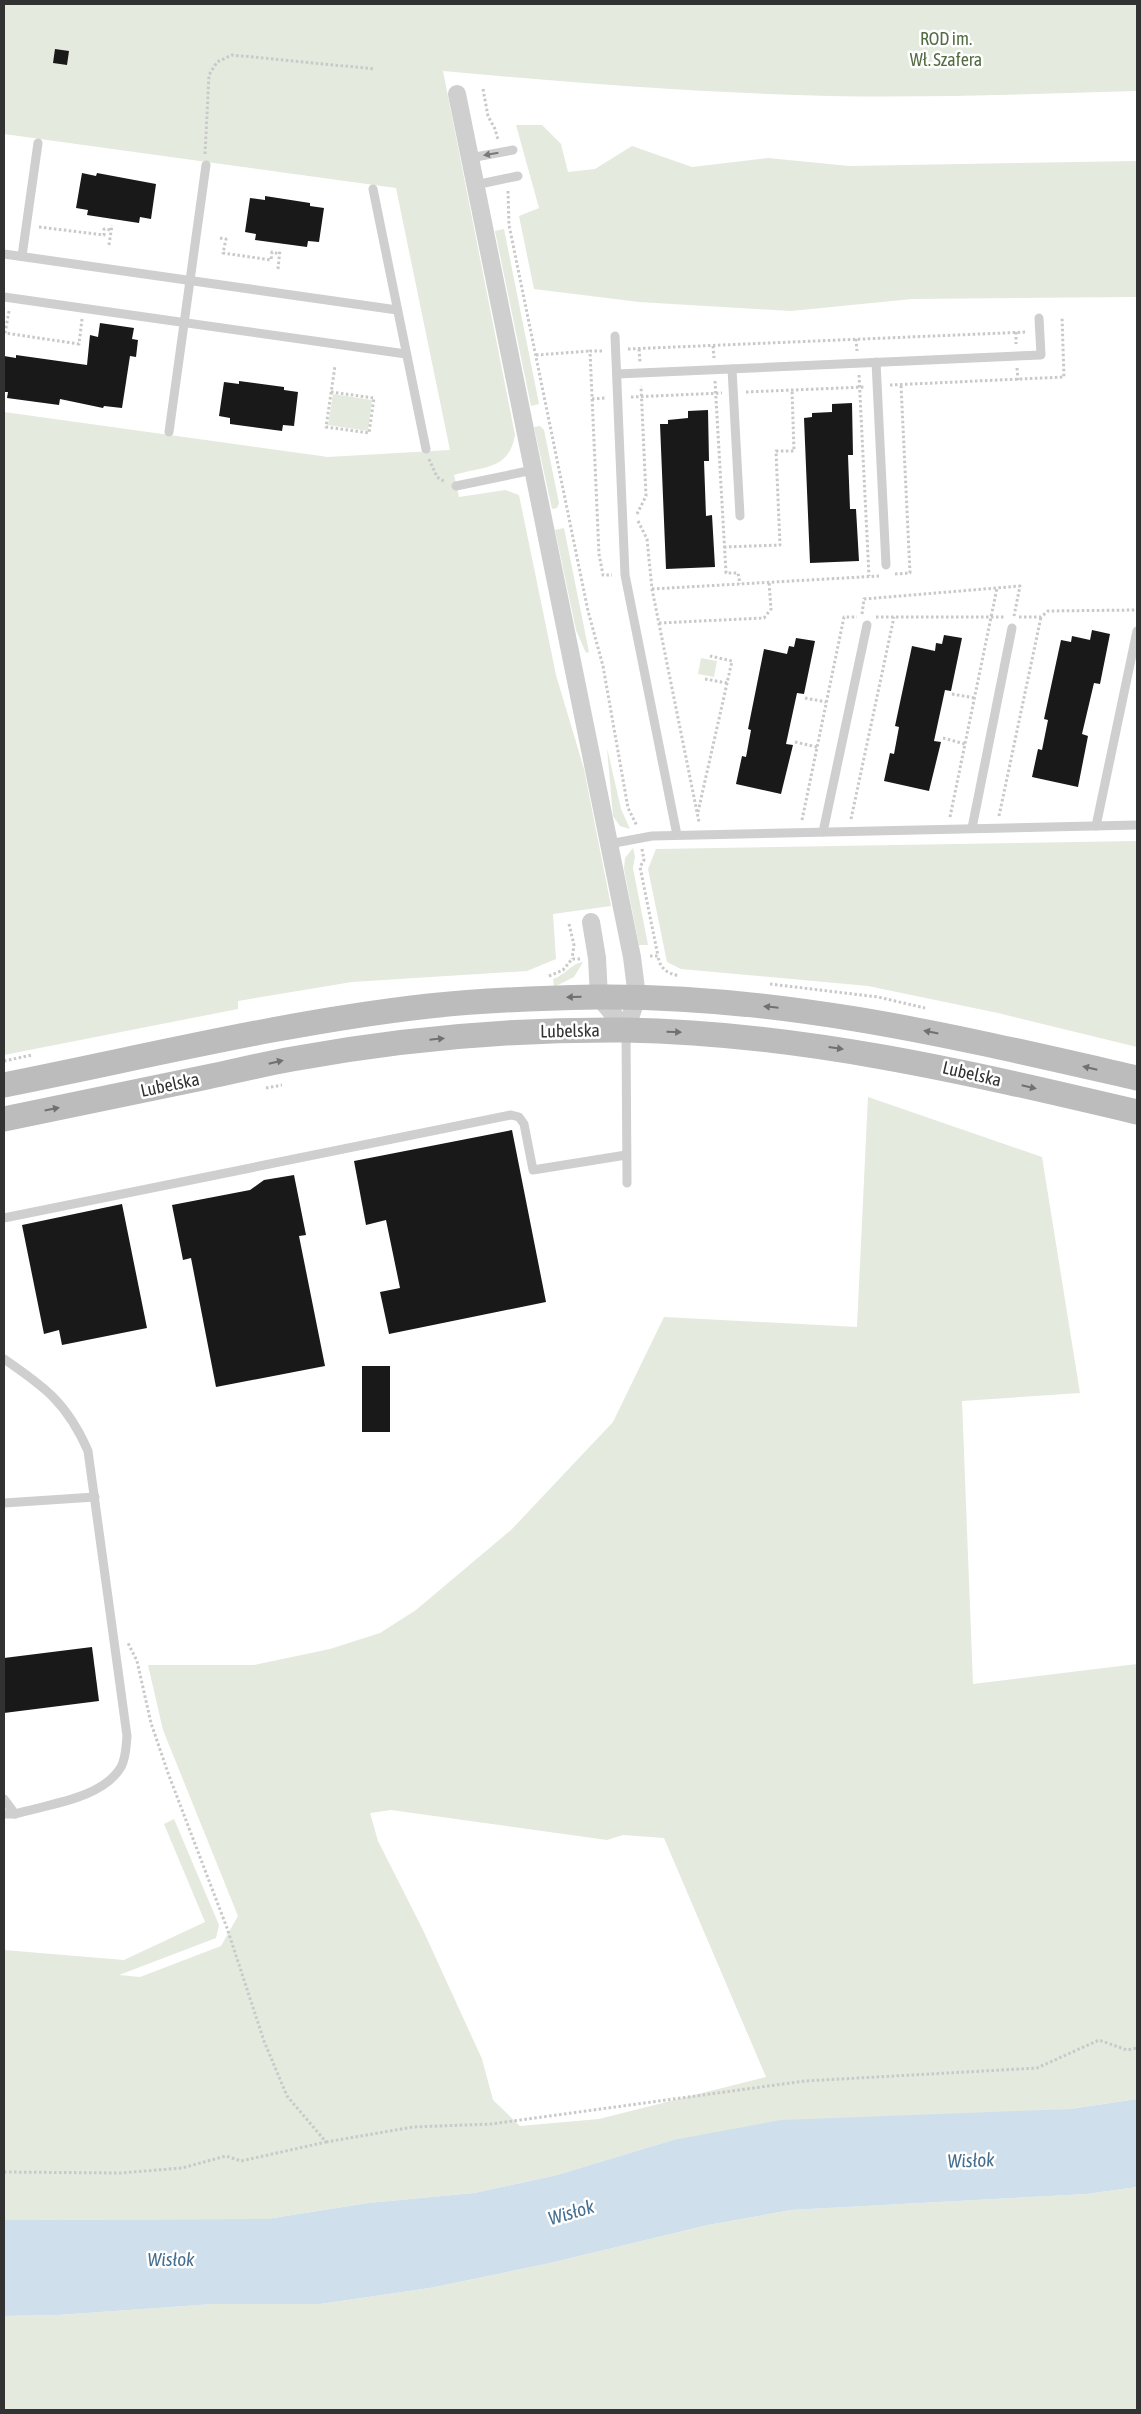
<svg xmlns="http://www.w3.org/2000/svg" width="1141" height="2414" viewBox="0 0 1141 2414" font-family="'Asap Condensed',sans-serif">
  <style>
    .green { fill: #e4eade; fill-rule: evenodd }
    .water { fill: #cfdfec }
    .building { fill: #191919 }
    .lines { fill: none; stroke-linecap: round; stroke-linejoin: round }
    .path { stroke: #c9c9c9; stroke-width: 3; stroke-dasharray: 2.5 2.5; stroke-linecap: butt }
    .lane { stroke: #cfcfcf; stroke-width: 9 }
    .street { stroke: #cfcfcf; stroke-width: 18 }
    .secondary { stroke: #bcbcbc; stroke-width: 25 }
    .oneway { fill: #797979 }
    .oneway2 { fill: #707070 }
    .labels { text-anchor: middle; stroke-width: 5; stroke-linejoin: round; paint-order: stroke }
    .park-label { font-size: 18px; fill: #536c41; stroke: #fff }
    .street-label { font-size: 18px; fill: #323232; stroke: #fff }
    .water-label { font-size: 19px; font-style: italic; fill: #446e90; stroke: #fff }
  </style>
  <rect width="100%" height="100%" fill="#fff"/>
  <!-- green -->
  <g class="green">
    <path d="M4 4H1137V91C1035 94 933 98 831 96 701 93 572 83 443 71L515 435C509 471 482 466 454 475L459 497 505 490 519 495 556 675 584 769 611 906 553 914 556 959 527 971 352 982 238 1001V1009L4 1055V412L328 457 450 450 396 188 4 134Z"/>
    <polygon points="516,125 542,125 561,144 568,172 595,169 632,146 692,167 768,158 849,166 1137,161 1137,297 912,299 791,311 639,302 534,289 519,216 539,208"/>
    <polygon points="504,229 539,404 531,406 495,231"/>
    <polygon points="333,394 372,400 368,431 328,425"/>
    <polygon points="540,426 544,430 559,503 557,508 552,509 534,427"/>
    <polygon points="564,528 589,652 586,653 576,630 555,530"/>
    <polygon points="701,658 717,661 714,677 698,674"/>
    <polygon points="607,748 621,809 630,829 620,826 613,816"/>
    <polygon points="1137,841 1137,1047 998,1013 868,986 681,969 667,962 648,869 656,849"/>
    <polygon points="633,848 635,856 633,868 648,945 639,945 624,869 625,858"/>
    <path d="M583 962 574 977 554 987 553 979C565 975 572 963 583 962Z"/>
    <path d="M868 1097 1042 1157 1080 1393 962 1401 973 1684 1137 1664V2099L1070 2109 673 2140 557 2175 474 2193 368 2203 267 2219 4 2220V1950L124 1960 205 1922 164 1824 174 1819 219 1925 216 1938 119 1975 140 1977 221 1946 238 1916 163 1730 148 1665H254L330 1649 380 1633 416 1610 512 1529 613 1422 664 1317 857 1327ZM391 1810 607 1840 623 1835 664 1838 766 2077 599 2119 520 2126 493 2100 482 2059 423 1930 378 1841 370 1813Z"/>
    <polygon points="1137,2187 1137,2410 4,2410 4,2316 58,2315 214,2304 320,2304 430,2288 546,2264 708,2225 791,2210 1087,2194"/>
  </g>
  <!-- water -->
  <polygon class="water" points="1137,2099 1137,2187 1087,2194 791,2210 708,2225 546,2264 430,2288 320,2304 214,2304 58,2315 4,2316 4,2220 267,2219 368,2203 474,2193 557,2175 673,2140 781,2120 1070,2109"/>
  <!-- building -->
  <g class="building">
    <polygon points="55,49 69,51 67,65 53,63"/>
    <polygon points="82,173 96,176 97,173 156,184 151,219 140,217 139,223 87,215 88,210 76,208"/>
    <polygon points="265,196 310,203 310,206 324,208 319,242 308,241 307,247 255,240 256,234 245,232 250,198 265,200"/>
    <polygon points="100,323 134,328 132,339 138,340 136,357 130,356 122,408 104,406 103,408 60,399 59,405 7,398 8,392 4,392 4,356 16,358 16,355 87,365 90,335 98,337"/>
    <polygon points="239,381 284,387 284,390 298,392 294,426 283,425 282,431 230,424 230,418 219,416 224,382 239,384"/>
    <polygon points="852,403 853,455 848,455 850,509 856,509 859,561 810,563 804,418 812,417 812,413 832,412 832,404"/>
    <polygon points="708,410 709,461 704,461 706,516 712,515 715,567 666,569 660,424 668,424 668,420 688,418 688,411"/>
    <polygon points="1092,630 1110,634 1100,684 1094,683 1082,734 1088,736 1078,787 1032,777 1038,749 1042,750 1048,720 1044,719 1061,640 1071,642 1072,636 1090,640"/>
    <polygon points="944,635 962,638 951,691 945,690 934,741 941,742 929,791 884,781 890,753 894,754 899,727 895,726 912,646 935,651 936,643 942,644"/>
    <polygon points="796,638 815,641 804,694 797,693 786,744 793,745 781,794 736,784 742,756 746,757 751,730 748,729 764,649 787,654 789,646 794,647"/>
    <polygon points="512,1130 546,1302 389,1334 380,1292 400,1288 386,1220 366,1225 354,1161"/>
    <polygon points="294,1175 306,1235 299,1236 325,1366 216,1387 191,1258 183,1260 172,1205 250,1190 264,1180"/>
    <polygon points="122,1204 147,1328 62,1345 59,1330 44,1334 22,1225"/>
    <rect x="362" y="1366" width="28" height="66"/>
    <polygon points="92,1647 99,1701 4,1713 4,1658"/>
  </g>
  <g class="lines">
    <!-- path -->
    <g class="path">
      <polyline points="483,89 488,116 495,129 498,140"/>
      <polyline points="205,154 209,75 217,62 232,55 375,69"/>
      <polyline points="508,191 509,225 588,611 603,666 628,808 637,826"/>
      <polyline points="39,227 104,235 104,229 111,230"/>
      <polyline points="220,238 226,239 223,253 271,260 272,252 280,254"/>
      <polyline points="109,245 112,225"/>
      <polyline points="278,269 280,249"/>
      <polyline points="9,311 5,333 79,344 82,319"/>
      <polyline points="1016,332 1016,344"/>
      <polyline points="856,339 857,351"/>
      <polyline points="713,346 714,358"/>
      <polyline points="628,349 1027,332"/>
      <polyline points="639,349 640,362"/>
      <polyline points="602,351 590,351 599,554 603,575 612,575"/>
      <polyline points="536,355 590,351"/>
      <polyline points="1017,368 1018,380"/>
      <polyline points="859,375 869,576"/>
      <polyline points="715,381 726,573 738,573 740,584"/>
      <polyline points="890,385 1064,377 1062,317"/>
      <polyline points="331,392 374,398 369,433 326,427 335,366"/>
      <polyline points="746,392 864,387"/>
      <polyline points="631,397 722,393"/>
      <polyline points="592,399 605,398"/>
      <polyline points="429,459 437,477 445,482"/>
      <polyline points="637,514 646,496 641,386"/>
      <polyline points="638,521 647,539 652,589 699,822"/>
      <polyline points="724,547 780,545 776,451 794,451 792,390"/>
      <polyline points="895,574 910,573 901,385"/>
      <polyline points="652,589 879,576"/>
      <polyline points="862,614 864,599 1020,586 1014,616"/>
      <polyline points="876,617 1005,617"/>
      <polyline points="1019,617 1041,617 1048,611 1137,610"/>
      <polyline points="659,623 764,618 771,609 769,582"/>
      <polyline points="705,679 727,683"/>
      <polyline points="952,694 975,698"/>
      <polyline points="805,698 826,702"/>
      <polyline points="943,738 965,744"/>
      <polyline points="795,742 817,747"/>
      <polyline points="698,812 732,661 710,656"/>
      <polyline points="999,816 1041,617"/>
      <polyline points="950,817 997,588"/>
      <polyline points="851,819 894,617"/>
      <polyline points="802,820 844,617 857,617"/>
      <polyline points="642,849 644,860 640,867 658,956"/>
      <polyline points="569,924 574,945 572,959"/>
      <path d="M650 956H658C660 969 667 973 679 976"/>
      <polyline points="549,976 563,970 572,959 581,959"/>
      <polyline points="770,984 878,997 925,1008"/>
      <polyline points="4,1061 32,1055"/>
      <polyline points="266,1088 282,1085"/>
      <polyline points="326,2142 413,2127 491,2124 805,2081 1037,2068 1099,2040 1127,2050 1137,2048"/>
      <polyline points="4,2172 120,2173 182,2168 226,2156 241,2161 326,2142 287,2096 264,2041 227,1928 168,1773 151,1723 137,1661 128,1643"/>
    </g>
    <!-- lane -->
    <g class="lane">
      <polyline points="470,158 513,150"/>
      <polyline points="475,185 518,176"/>
      <polyline points="373,189 426,449"/>
      <polyline points="4,254 397,310"/>
      <polyline points="22,256 38,143"/>
      <polyline points="4,297 406,354"/>
      <polyline points="615,336 625,575 677,835"/>
      <polyline points="876,362 886,565"/>
      <polyline points="732,369 740,516"/>
      <polyline points="617,374 1041,355 1039,318"/>
      <polyline points="169,432 206,165"/>
      <polyline points="456,486 533,470"/>
      <polyline points="1096,826 1137,631"/>
      <polyline points="972,828 1012,628"/>
      <polyline points="823,832 867,625"/>
      <polyline points="609,844 652,836 1137,825"/>
      <polyline points="626,1031 627,1183"/>
      <polyline points="4,1218 511,1115 519,1117 524,1124 533,1170 626,1155"/>
      <path d="M4 1359C45 1387 67 1403 88 1451L127 1736C126 1747 126 1758 121 1767 102 1799 48 1804 15 1814H4"/>
      <polyline points="4,1503 95,1497"/>
      <polyline points="4,1799 15,1814"/>
    </g>
    <!-- street -->
    <g class="street">
      <polyline points="457,94 632,957 637,997 626,1030"/>
      <polyline points="591,922 597,958 599,997 626,1030"/>
    </g>
    <!-- secondary -->
    <g class="secondary">
      <path d="M4 1085C145 1057 286 1022 429 1006 484 1000 541 998 596 997 783 995 957 1037 1137 1078"/>
      <path d="M4 1119C72 1105 140 1091 207 1077 236 1071 264 1064 292 1059 401 1039 514 1029 625 1030 801 1033 967 1072 1137 1112"/>
    </g>
  </g>
  <!-- one-way arrows -->
  <defs><path id="oneway-solid" d="M-6-.8H1V-3.2L6.5 0L1 3.2V.8H-6Z" transform="scale(1.25)"/></defs>
  <use class="oneway" href="#oneway-solid" transform="translate(491 154) rotate(170)"/>
  <g class="oneway2">
    <use href="#oneway-solid" transform="translate(574 997) rotate(179)"/>
    <use href="#oneway-solid" transform="translate(771 1007) rotate(-174)"/>
    <use href="#oneway-solid" transform="translate(674 1032) rotate(2)"/>
    <use href="#oneway-solid" transform="translate(931 1032) rotate(-169)"/>
    <use href="#oneway-solid" transform="translate(437 1039) rotate(-6)"/>
    <use href="#oneway-solid" transform="translate(836 1048) rotate(8)"/>
    <use href="#oneway-solid" transform="translate(276 1062) rotate(-13)"/>
    <use href="#oneway-solid" transform="translate(1090 1068) rotate(-167)"/>
    <use href="#oneway-solid" transform="translate(1029 1087) rotate(13)"/>
    <use href="#oneway-solid" transform="translate(52 1109) rotate(-11)"/>
  </g>
  <g class="labels">
    <!-- park labels -->
    <g class="park-label">
      <text x="946" y="45">ROD im.<tspan x="946" dy="21">Wł. Szafera</tspan></text>
    </g>
    <!-- street labels -->
    <g class="street-label">
      <text transform="translate(570 1031) rotate(-1)" y="6">Lubelska</text>
      <text transform="translate(972 1074) rotate(13)" y="6">Lubelska</text>
      <text transform="translate(170 1085) rotate(-12)" y="6">Lubelska</text>
    </g>
    <!-- water labels -->
    <g class="water-label">
      <text transform="translate(971 2160) rotate(-2)" y="7">Wisłok</text>
      <text transform="translate(571 2212) rotate(-16)" y="7">Wisłok</text>
      <text x="171" y="2266">Wisłok</text>
    </g>
  </g>
  <!-- border -->
  <rect width="1141" height="2414" fill="none" stroke="#323232" stroke-width="10"/>
</svg>
